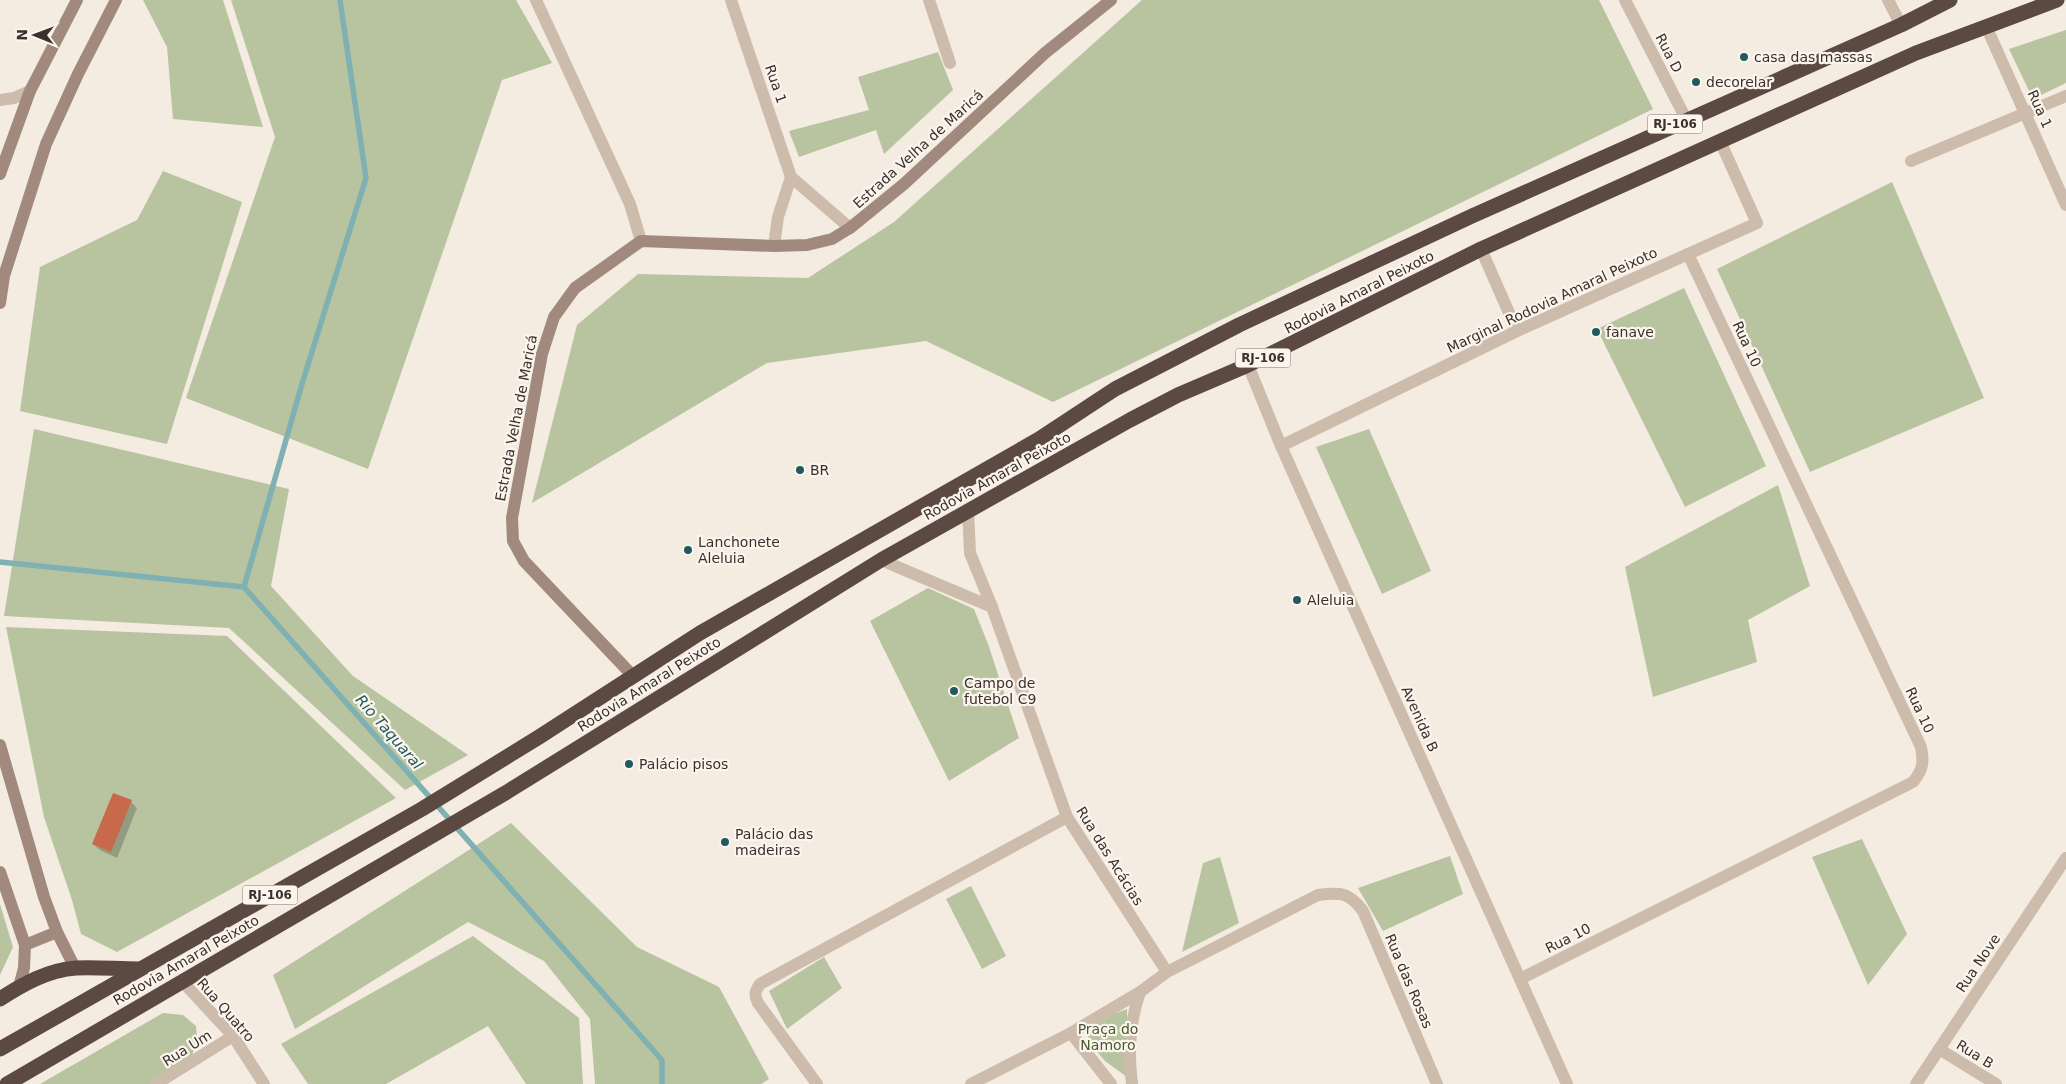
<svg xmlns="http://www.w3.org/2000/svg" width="2066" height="1084" viewBox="0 0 2066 1084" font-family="'DejaVu Sans',sans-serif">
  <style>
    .green { fill: #b8c4a0 }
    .shadow { fill: #0003 }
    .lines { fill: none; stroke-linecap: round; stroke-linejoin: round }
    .stream { stroke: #7fb0b2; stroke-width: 5.5 }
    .building { fill: #c8694b }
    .street { stroke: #cdbbac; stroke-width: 12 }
    .secondary { stroke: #a18a7d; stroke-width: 12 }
    .highway { stroke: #5c4a42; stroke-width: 15 }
    .poi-dot { fill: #1f5a5e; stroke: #fbf5ee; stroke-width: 2 }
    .labels { text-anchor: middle; stroke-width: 4.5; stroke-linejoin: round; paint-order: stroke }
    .shield { fill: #fbf5ee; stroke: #756b66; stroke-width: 1 }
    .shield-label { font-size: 12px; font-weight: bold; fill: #3b302b }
    .street-label { font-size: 14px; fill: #3b302b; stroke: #fbf5ee }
    .poi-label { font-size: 14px; fill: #3b302b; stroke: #fbf5ee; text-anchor: start }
    .park-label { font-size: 14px; fill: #4a5a2e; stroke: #fbf5ee }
    .water-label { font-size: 15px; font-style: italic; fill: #1f5a5e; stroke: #fbf5ee }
  </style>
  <rect width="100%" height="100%" fill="#f4ebe1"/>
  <!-- green -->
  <g class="green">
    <polygon points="143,0 223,0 263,127 173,119 167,47"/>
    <polygon points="231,0 516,0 552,63 502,80 368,469 186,398 275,137"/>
    <polygon points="1142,0 1599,0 1653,109 1053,402 926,341 767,363 532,503 577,325 638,274 808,278 894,222"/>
    <polygon points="2066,30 2066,83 2033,99 2009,49"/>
    <polygon points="938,52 953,90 884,154 876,130 799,157 789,131 869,110 858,77"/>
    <polygon points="163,171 242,202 167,444 20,411 40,267 137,220"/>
    <polygon points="1892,182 1984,398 1810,472 1717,269"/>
    <polygon points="1684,288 1766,466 1685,507 1597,329"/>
    <polygon points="34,429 289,489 271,586 353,676 468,755 405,790 229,628 4,616"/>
    <polygon points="1369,429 1431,571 1382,594 1316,447"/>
    <polygon points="1778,485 1810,586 1748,620 1757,662 1653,697 1625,567"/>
    <polygon points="928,588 974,609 988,644 1019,738 949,781 870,621"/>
    <polygon points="6,627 227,636 396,798 117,952 81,934 72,900 44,817"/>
    <polygon points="511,823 637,947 719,987 769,1079 761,1084 595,1084 590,1019 544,961 468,922 295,1029 273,975"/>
    <polygon points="1862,839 1907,934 1868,985 1812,857"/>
    <polygon points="1450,856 1463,894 1383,931 1358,888"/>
    <polygon points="1220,857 1239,923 1182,952 1203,863"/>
    <polygon points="971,886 1006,956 982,969 946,899"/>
    <polygon points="0,904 13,947 0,975"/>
    <polygon points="473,936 579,1018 583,1084 526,1084 488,1026 386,1084 308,1084 281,1044"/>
    <polygon points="824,957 842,988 787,1029 769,991"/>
    <polygon points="1127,1009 1127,1077 1105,1061 1088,1041 1088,1030 1103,1018"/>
    <polygon points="163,1013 183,1015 196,1026 197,1039 191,1059 150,1084 40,1084"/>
  </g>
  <!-- shadow -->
  <polygon class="shadow" points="131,802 137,808 117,858 100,850 93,844"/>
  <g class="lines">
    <!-- stream -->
    <g class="stream">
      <polyline points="0,562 244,587 662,1060 662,1084"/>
      <polyline points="244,587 302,384 366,178 340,0"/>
    </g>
  </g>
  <!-- building -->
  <polygon class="building" points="113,793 132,800 111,852 92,844"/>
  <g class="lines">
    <!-- street -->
    <g class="street">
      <polyline points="536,0 630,204 641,241"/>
      <polyline points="731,0 791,177"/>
      <polyline points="929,0 950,63"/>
      <polyline points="1625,0 1686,119"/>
      <polyline points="1888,0 1901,25"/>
      <polyline points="1986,26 2066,205"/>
      <polyline points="0,100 14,98 30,91"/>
      <polyline points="1911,161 2066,96"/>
      <polyline points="774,246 778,217 791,177 850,228"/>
      <polyline points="1481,249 1517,331"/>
      <polyline points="1248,365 1281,446 1567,1084"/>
      <polyline points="1281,446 1517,331 1757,223 1720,141"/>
      <polyline points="968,510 970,553 992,607 1067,817 1167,972"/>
      <polyline points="881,560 992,607"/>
      <path d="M1520 979 1913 782C1923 770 1924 762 1921 747L1688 254"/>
      <polyline points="182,981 233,1036 264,1084"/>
      <polyline points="1071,1033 1111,1084"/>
      <polyline points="1939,1049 1996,1084"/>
      <polyline points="156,1084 233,1036"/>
      <path d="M817 1084 758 1003C754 995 755 991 760 984L1067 817"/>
      <path d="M971 1084 1071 1033 1140 992 1167 972 1318 895C1340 892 1349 892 1363 911L1437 1084"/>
      <path d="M1132 1084C1128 1054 1130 1021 1140 992"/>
      <polyline points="1916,1084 2066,858"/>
    </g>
    <!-- secondary -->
    <g class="secondary">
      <polyline points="0,174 30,91 77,0"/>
      <polyline points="0,303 4,276 46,144 78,74 116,0"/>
      <polyline points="633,676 524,561 513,541 512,518 542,354 554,317 575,288 641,241 774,246 807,245 832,239 850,228 904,184 1045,53 1111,0"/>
      <polyline points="0,745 44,897 57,932 75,968"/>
      <polyline points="0,872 25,945 24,968 19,987"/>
      <polyline points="25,945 57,932"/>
    </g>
    <!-- highway -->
    <g class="highway">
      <path d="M0 999C23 984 48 970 76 968 97 967 118 969 139 969"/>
      <polyline points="0,1049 422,809 539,737 700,633 1039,439 1115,389 1239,325 1472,216 1901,25 1950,0"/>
      <polyline points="7,1084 507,792 881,560 1130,420 1178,395 1248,365 1481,249 1916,53 2057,0"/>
    </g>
  </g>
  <!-- markers -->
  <g class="poi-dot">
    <circle cx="1744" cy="57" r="5"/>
    <circle cx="1696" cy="82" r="5"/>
    <circle cx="1596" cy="332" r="5"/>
    <circle cx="800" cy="470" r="5"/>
    <circle cx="688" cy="550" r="5"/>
    <circle cx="1297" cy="600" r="5"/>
    <circle cx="954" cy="691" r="5"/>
    <circle cx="629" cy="764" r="5"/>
    <circle cx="725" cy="842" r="5"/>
  </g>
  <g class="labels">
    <!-- shield labels -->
    <g class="shield">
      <rect x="1647.5" y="114.5" width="55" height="19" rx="4"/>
      <rect x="1235.5" y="348.5" width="55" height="19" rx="4"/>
      <rect x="242.5" y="885.5" width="55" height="19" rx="4"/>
    </g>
    <g class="shield-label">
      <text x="1675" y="128">RJ-106</text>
      <text x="1263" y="362">RJ-106</text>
      <text x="270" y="899">RJ-106</text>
    </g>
    <!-- street labels -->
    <g class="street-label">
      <text transform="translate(1669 53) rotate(63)" y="5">Rua D</text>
      <text transform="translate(776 84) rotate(71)" y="5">Rua 1</text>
      <text transform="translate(2040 109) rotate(66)" y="5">Rua 1</text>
      <text transform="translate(918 149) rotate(-42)" y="5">Estrada Velha de Maricá</text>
      <text transform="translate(1359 292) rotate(-27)" y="5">Rodovia Amaral Peixoto</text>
      <text transform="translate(1552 300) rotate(-25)" y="5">Marginal Rodovia Amaral Peixoto</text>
      <text transform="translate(1747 344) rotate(65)" y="5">Rua 10</text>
      <text transform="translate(516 418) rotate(-79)" y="5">Estrada Velha de Maricá</text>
      <text transform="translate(997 476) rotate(-29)" y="5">Rodovia Amaral Peixoto</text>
      <text transform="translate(649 684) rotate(-32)" y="5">Rodovia Amaral Peixoto</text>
      <text transform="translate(1920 710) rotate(65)" y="5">Rua 10</text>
      <text transform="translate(1420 719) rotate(66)" y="5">Avenida B</text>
      <text transform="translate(1110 856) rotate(58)" y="5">Rua das Acácias</text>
      <text transform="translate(1568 938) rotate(-27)" y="5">Rua 10</text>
      <text transform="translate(186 960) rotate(-30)" y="5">Rodovia Amaral Peixoto</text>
      <text transform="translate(1978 963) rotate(-56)" y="5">Rua Nove</text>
      <text transform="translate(1409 981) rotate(67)" y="5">Rua das Rosas</text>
      <text transform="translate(226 1010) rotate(49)" y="5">Rua Quatro</text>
      <text transform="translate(187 1048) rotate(-32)" y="5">Rua Um</text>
      <text transform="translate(1975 1054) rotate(32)" y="5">Rua B</text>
    </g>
    <!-- poi labels -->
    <g class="poi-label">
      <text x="1754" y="62">casa das massas</text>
      <text x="1706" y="87">decorelar</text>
      <text x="1606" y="337">fanave</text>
      <text x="810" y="475">BR</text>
      <text x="698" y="547">Lanchonete<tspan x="698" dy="16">Aleluia</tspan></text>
      <text x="1307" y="605">Aleluia</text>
      <text x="964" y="688">Campo de<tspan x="964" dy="16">futebol C9</tspan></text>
      <text x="639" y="769">Palácio pisos</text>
      <text x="735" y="839">Palácio das<tspan x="735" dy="16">madeiras</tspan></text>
    </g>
    <!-- park labels -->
    <g class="park-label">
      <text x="1108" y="1034">Praça do<tspan x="1108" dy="16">Namoro</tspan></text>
    </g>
    <!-- water labels -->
    <g class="water-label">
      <text transform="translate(389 732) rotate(49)" y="5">Rio Taquaral</text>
    </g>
  </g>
  <!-- north arrow -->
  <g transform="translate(35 35) rotate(271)" stroke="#fbf5ee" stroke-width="4" paint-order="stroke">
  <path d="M0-4L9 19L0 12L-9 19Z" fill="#3b302b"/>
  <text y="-8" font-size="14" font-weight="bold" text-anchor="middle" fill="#3b302b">N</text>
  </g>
</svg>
